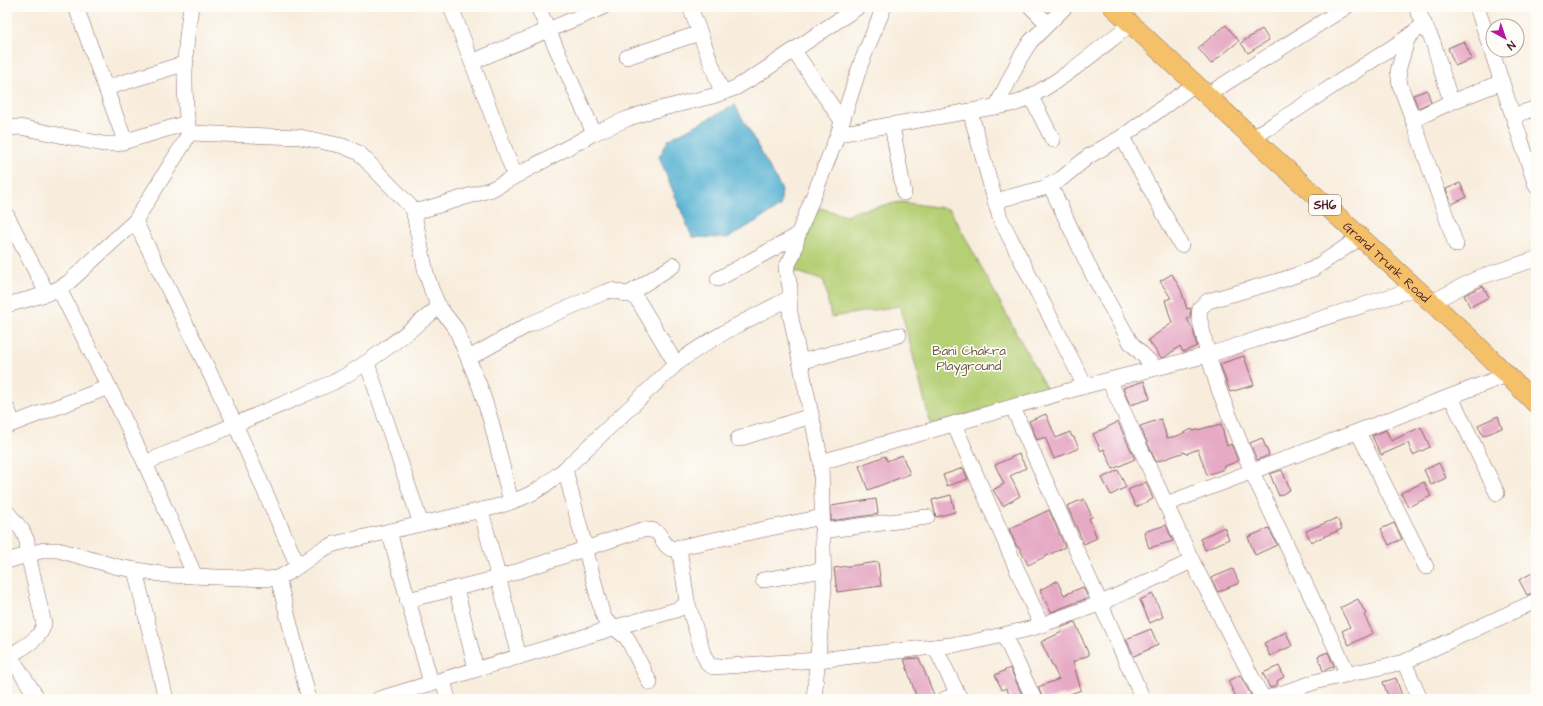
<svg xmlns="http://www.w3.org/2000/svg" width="1543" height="706" viewBox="0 0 1543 706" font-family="'Architects Daughter',sans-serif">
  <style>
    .green { fill: #b5cf75; stroke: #807750 }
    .water { fill: #53b0d1; stroke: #4e687e }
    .building { fill: #e6aac5 }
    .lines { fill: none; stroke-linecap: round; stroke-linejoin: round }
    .minor-casing { stroke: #876769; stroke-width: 16 }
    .major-casing { stroke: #876769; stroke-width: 20 }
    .minor { stroke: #fff; stroke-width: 15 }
    .major { stroke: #f4c16a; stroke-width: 19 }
    .labels { text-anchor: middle; stroke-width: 3.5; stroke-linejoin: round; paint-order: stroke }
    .shield { fill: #fdfcf7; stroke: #806168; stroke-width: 1 }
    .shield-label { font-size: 12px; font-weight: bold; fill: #4a1f2b }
    .street-label { font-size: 13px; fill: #4a1f2b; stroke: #fdfcf7 }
    .park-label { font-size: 13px; fill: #6a5441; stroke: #fdfcf7 }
  </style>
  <rect width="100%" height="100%" fill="#fdfcf7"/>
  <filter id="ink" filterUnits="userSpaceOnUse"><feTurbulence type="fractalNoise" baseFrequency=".025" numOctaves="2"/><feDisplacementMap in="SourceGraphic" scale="8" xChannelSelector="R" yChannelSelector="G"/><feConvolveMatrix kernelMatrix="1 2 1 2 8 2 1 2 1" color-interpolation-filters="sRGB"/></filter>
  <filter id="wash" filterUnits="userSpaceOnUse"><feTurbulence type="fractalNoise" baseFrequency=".012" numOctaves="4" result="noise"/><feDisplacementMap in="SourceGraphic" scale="16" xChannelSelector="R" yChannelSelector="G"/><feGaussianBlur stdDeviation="0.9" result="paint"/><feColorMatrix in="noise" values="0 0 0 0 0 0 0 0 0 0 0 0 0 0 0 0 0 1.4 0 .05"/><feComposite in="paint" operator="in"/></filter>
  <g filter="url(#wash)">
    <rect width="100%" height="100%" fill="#f8eddd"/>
    <!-- green -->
    <polygon class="green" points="901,202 950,209 1047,390 931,425 900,306 831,317 824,281 786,268 808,236 810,205 847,216 856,211"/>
    <!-- water -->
    <polygon class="water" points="735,105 782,190 780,207 728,238 692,237 659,157 669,139"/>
    <g id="blocks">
      <!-- building -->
      <g class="building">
        <polygon points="1226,25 1239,41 1211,64 1198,48"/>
        <polygon points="1262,29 1269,40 1248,53 1241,43"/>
        <polygon points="1464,41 1472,59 1455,66 1448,48"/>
        <polygon points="1427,90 1431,102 1418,108 1413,95"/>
        <polygon points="1460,183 1467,197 1452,204 1446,189"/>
        <polygon points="1172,274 1181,290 1187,309 1191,308 1190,318 1187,319 1193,329 1197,346 1183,352 1180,346 1165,357 1161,358 1148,340 1172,323 1165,300 1171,298 1160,281"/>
        <polygon points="1483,286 1489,297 1470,307 1464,295"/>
        <polygon points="1244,356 1254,385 1230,392 1220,364"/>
        <polygon points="1144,381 1150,399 1130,405 1123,388"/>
        <polygon points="1046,414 1056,438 1070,432 1072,437 1074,437 1079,448 1054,459 1045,437 1037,440 1029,421"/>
        <polygon points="1498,416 1502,428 1483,436 1478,425"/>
        <polygon points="1161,419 1167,438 1177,436 1192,429 1193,431 1221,424 1227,446 1231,444 1238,461 1223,467 1224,469 1207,475 1198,449 1186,454 1185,452 1156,462 1140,426"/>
        <polygon points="1118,422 1135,459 1113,469 1104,449 1101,451 1093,434"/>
        <polygon points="1421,427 1430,447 1413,455 1408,443 1381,455 1372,436 1386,430 1391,441"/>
        <polygon points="1262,438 1269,455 1257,460 1250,443"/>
        <polygon points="1019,454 1026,468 1010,476 1020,496 1003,506 993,490 1004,484 995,465"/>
        <polygon points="902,455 910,474 868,490 859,466 885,456 887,461"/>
        <polygon points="1439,463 1446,478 1431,485 1424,470"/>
        <polygon points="963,468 968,479 947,486 943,475"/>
        <polygon points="1118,470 1126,487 1111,495 1102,478"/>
        <polygon points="1282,470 1290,490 1279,496 1270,474"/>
        <polygon points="1146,482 1153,499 1136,507 1128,490"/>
        <polygon points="1424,482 1431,496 1408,507 1401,493"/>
        <polygon points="951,495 955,512 936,517 932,500"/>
        <polygon points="876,499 878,514 831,521 831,506"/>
        <polygon points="1084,499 1092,517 1089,518 1097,538 1084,544 1067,506"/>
        <polygon points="1049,510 1065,547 1028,565 1019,547 1017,547 1009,529"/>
        <polygon points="1337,518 1342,529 1311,542 1306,531"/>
        <polygon points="1394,523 1402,539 1389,545 1381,529"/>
        <polygon points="1166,525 1173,541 1149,548 1144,532"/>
        <polygon points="1224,527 1229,539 1205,550 1200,539"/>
        <polygon points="1269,528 1277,545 1255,555 1248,537"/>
        <polygon points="878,562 881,586 837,592 834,568"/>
        <polygon points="1233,569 1239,583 1218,592 1211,578"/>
        <polygon points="1536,571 1536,592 1527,595 1519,580"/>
        <polygon points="1057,581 1064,595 1083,587 1088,598 1051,612 1040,590"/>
        <polygon points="1153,594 1163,617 1150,623 1140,600"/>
        <polygon points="1358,599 1366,614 1364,615 1373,633 1349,645 1342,631 1350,627 1340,608"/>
        <polygon points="1075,622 1089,655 1073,662 1081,690 1065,696 1064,694 1051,699 1043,699 1038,687 1059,679 1041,642 1062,632 1060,628"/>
        <polygon points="1151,629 1158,645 1134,656 1126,639"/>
        <polygon points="1286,632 1292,646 1270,656 1264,643"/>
        <polygon points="1328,652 1334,666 1323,671 1318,656"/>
        <polygon points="919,658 934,695 925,699 917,699 904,659"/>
        <polygon points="1279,666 1284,677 1277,681 1278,684 1270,688 1263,673"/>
        <polygon points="1010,668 1024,699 1010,699 1011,698 1006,688 1002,690 995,675"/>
        <polygon points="1240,675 1251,695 1242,699 1237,699 1228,681"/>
        <polygon points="1396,678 1403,699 1389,699 1383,682"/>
      </g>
    </g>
  </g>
  <g filter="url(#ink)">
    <use href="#blocks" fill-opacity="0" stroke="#876769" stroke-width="1"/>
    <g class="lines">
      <!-- minor casing -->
      <g class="minor-casing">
        <g id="minor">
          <polyline points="76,7 125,141"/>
          <polyline points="451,7 515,176"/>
          <polyline points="538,7 594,133"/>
          <polyline points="690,7 722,92"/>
          <polyline points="1031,7 1048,24"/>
          <polyline points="1416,7 1433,42 1451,102"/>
          <polyline points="1477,7 1536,186"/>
          <polyline points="1408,37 1398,71 1400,85 1413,120 1456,245"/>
          <polyline points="794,51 842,121"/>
          <polyline points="627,57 700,33"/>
          <polyline points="472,62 603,7"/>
          <polyline points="106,88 186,63"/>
          <polyline points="1207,95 1346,7"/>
          <polyline points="1031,97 1053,140"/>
          <polyline points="996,107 1020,58 1030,42 1065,7"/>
          <polyline points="970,111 1000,218 1085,386"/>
          <polyline points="1513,116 1536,108"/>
          <polyline points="1413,120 1451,102 1502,82"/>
          <polyline points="892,125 904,193"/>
          <polyline points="7,128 20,127 103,144 116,144 187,123"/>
          <polyline points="189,133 300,137 343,146 359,153 413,209 419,211 492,189 594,133 627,119 647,112 713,96 735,88 757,75 858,7"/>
          <path d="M838 134 1017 103C1059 84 1095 52 1131 24"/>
          <polyline points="1122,137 1181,245"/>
          <polyline points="1253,138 1408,37 1424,24"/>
          <polyline points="1050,185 1092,273 1131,343 1156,368"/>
          <polyline points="995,201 1044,188 1061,179 1089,156 1122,137 1195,84"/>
          <polyline points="413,209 426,273 432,291 439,307 456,329 480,387 491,421 511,502"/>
          <polyline points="7,216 47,293"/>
          <polyline points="135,221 235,424 298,566"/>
          <polyline points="718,279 798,235"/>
          <polyline points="59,289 109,387 145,463 195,576"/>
          <polyline points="627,295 674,265"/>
          <polyline points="1432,302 1480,277 1536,259"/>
          <path d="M7 305C28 299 51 295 69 282L135 221 184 143 189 133C183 92 184 48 191 7"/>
          <polyline points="469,358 528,325 605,292 611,290 634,296 639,302 676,364"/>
          <polyline points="800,362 899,335"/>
          <polyline points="367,363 421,524"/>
          <polyline points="1109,380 1192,561 1263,699"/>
          <polyline points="1451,397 1497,493"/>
          <polyline points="7,408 13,423"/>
          <polyline points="1013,408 1143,699"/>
          <polyline points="954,424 1041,625"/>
          <polyline points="7,426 109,387"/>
          <polyline points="1358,432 1426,567"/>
          <polyline points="738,439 811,416"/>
          <polyline points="821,462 1085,386 1208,355 1417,288"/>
          <path d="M145 463 334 382C373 361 405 334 439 307"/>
          <polyline points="565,469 601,609 605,620 627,638 650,683"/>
          <polyline points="1166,504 1507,375"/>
          <polyline points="481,510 519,657"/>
          <path d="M7 512 22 530 27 541 28 554 44 624C40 640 23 647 11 655"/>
          <polyline points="389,531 431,683"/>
          <polyline points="822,531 927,517"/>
          <path d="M7 561 44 550H58L118 567 167 575 267 579 278 578 291 571 321 550 334 544 495 507C508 503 522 499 534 492 545 486 555 477 565 469L676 364C711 337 751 318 790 298"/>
          <polyline points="135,570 166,699"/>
          <polyline points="278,578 309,699"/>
          <polyline points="763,580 823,570"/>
          <polyline points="456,588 476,669"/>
          <path d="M407 600 498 578 641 530C666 528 656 540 671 549L822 517"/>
          <polyline points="687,601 703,653 708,664 713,667 818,660 968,643 1033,628 1099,604 1192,561"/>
          <polyline points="1004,635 1034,699"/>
          <polyline points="935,647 960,699"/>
          <polyline points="7,651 38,699"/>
          <polyline points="1404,662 1420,699"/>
          <polyline points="1348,674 1252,472 1219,390 1208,355 1199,316 1200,308 1208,301 1285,279 1313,269 1361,237"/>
          <polyline points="443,680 448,699"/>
          <polyline points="379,699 613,628 676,610 684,606 687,601 679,547"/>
          <polyline points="814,699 824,588 821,462 790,313 790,287 786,268 793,255 798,235 838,134 861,63 884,7"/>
          <polyline points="945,699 958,694"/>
          <polyline points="1265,699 1318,681 1404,662 1536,601"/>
        </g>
      </g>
      <!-- major casing -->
      <g class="major-casing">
        <g id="major">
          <path id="s1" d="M1113 7 1272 156 1468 336 1536 404"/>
        </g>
      </g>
      <!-- minor -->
      <use href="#minor" class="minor"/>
      <!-- major -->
      <use href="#major" class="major"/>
    </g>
  </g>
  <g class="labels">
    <!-- shield labels -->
    <rect class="shield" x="1309" y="195" width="32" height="20" rx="3"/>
    <g class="shield-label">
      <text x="1325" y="209">SH6</text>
    </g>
    <!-- street labels -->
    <g class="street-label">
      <text dy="5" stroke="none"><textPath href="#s1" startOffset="374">Grand Trunk Road</textPath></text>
    </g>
    <!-- park labels -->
    <g class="park-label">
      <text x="969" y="355">Bani Chakra<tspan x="969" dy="15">Playground</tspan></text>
    </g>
  </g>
  <!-- margin -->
  <rect width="1543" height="706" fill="none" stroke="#fdfcf7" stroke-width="24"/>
  <!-- north arrow -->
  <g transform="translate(1505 38) rotate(140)"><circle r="19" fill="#fdfcf7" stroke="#b5a4a5"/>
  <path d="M0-3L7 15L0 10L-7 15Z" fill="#b5179e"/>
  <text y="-6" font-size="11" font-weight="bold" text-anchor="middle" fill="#4a1f2b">N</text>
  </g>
</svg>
